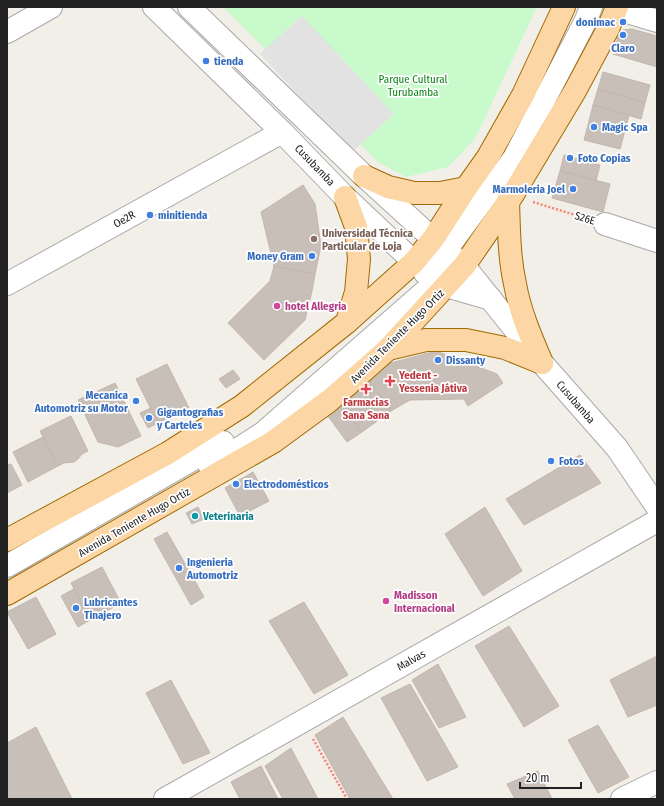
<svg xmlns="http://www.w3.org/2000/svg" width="664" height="806" viewBox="0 0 664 806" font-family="'Fira Sans Condensed',sans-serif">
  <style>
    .park { fill: #c8facc }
    .parking { fill: #e2e2e2 }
    .building { fill: #c7bfb8; stroke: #c4b6ab }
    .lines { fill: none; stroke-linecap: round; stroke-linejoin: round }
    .minor-casing { stroke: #a9a9a9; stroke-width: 24 }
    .major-casing { stroke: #a06b00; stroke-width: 24 }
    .path { stroke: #fa8072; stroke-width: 2.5; stroke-dasharray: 2 2; stroke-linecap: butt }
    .minor { stroke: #fff; stroke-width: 22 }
    .major { stroke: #fcd6a4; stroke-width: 22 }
    .shop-dot { fill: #3f7fe0; stroke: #fff; stroke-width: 1.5 }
    .education-dot { fill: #8d6e63; stroke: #fff; stroke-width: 1.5 }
    .hotel-dot { fill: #d1479c; stroke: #fff; stroke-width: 1.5 }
    .health-dot { fill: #e0444e; stroke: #fff; stroke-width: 1.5 }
    .culture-dot { fill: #0f9aa8; stroke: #fff; stroke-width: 1.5 }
    .labels { text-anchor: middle; stroke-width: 3.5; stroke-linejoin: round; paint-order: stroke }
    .shop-label { font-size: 11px; font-weight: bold; fill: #366cbe; stroke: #fff; text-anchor: start }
    .park-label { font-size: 11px; fill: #0c8416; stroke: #fff }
    .street-label { font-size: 11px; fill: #222; stroke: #fff }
    .education-label { font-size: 11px; font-weight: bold; fill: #785e54; stroke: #fff; text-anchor: start }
    .hotel-label { font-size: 11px; font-weight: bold; fill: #b23c85; stroke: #fff; text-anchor: start }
    .health-label { font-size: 11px; font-weight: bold; fill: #be3a42; stroke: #fff; text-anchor: start }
    .culture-label { font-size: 11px; font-weight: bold; fill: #0d838f; stroke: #fff; text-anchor: start }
  </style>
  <rect width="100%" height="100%" fill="#f2efe9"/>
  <!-- park -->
  <polygon class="park" points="223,7 537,7 475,139 448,167 406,177 378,162"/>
  <!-- parking -->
  <polygon class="parking" points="302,16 394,114 352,152 260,54"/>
  <!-- building -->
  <g class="building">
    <polygon points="632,29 657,36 657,67 613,54 618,37 623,30"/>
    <polygon points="603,72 650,85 645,103 598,89"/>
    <polygon points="598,89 645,103 641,119 593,105"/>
    <polygon points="593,105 629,115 624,134 588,125"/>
    <polygon points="588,125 624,134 620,149 584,140"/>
    <polygon points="564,155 600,165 596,181 560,171"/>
    <polygon points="560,171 610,184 603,212 552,198"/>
    <polygon points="303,185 315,204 321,246 315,274 274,266 261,212"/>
    <polygon points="274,266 315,274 312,291 305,320 264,360 228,323 270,281"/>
    <polygon points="436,351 497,374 503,383 468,406 464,399 410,400 391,411 369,380 387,364"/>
    <polygon points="167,364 189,408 158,423 136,379"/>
    <polygon points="233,370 240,379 226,388 219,379"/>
    <polygon points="369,380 391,411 362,432 340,401"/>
    <polygon points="115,383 141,436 118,447 98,442 78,400"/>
    <polygon points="340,401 362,432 347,442 325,412"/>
    <polygon points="151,408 158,423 148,428 140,413"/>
    <polygon points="71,416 88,451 82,454 78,459 74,462 64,463 58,466 40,431"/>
    <polygon points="43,437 58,466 28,482 13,452"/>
    <polygon points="580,455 601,483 524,525 506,499"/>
    <polygon points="11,464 22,485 7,493 7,465"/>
    <polygon points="253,472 269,501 240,516 225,488"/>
    <polygon points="198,507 204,519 192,524 186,513"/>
    <polygon points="485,507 522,571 483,596 445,534"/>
    <polygon points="167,532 204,597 191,605 154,539"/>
    <polygon points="102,567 121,603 90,620 71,583"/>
    <polygon points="74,589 90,620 78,627 61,596"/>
    <polygon points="36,597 56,634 28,649 7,612"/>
    <polygon points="304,602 348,675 314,694 269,621"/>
    <polygon points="509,626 559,706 524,727 475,646"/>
    <polygon points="657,656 657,705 628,717 610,680"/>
    <polygon points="438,664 466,717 439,728 412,680"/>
    <polygon points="171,680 210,753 183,764 146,693"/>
    <polygon points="410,684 458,767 427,781 381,698"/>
    <polygon points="343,717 393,799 350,799 315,735"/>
    <polygon points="598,725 629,777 598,793 568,740"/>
    <polygon points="36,727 72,799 7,799 7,743"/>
    <polygon points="291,748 318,799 283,799 265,766"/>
    <polygon points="261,766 278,799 240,799 231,782"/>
    <polygon points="538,771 552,799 515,799 507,784"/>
  </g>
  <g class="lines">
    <!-- minor casing -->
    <g class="minor-casing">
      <g id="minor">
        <polyline points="154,7 282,132 345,197 414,262 446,286 491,299"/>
        <polyline points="189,7 364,176 433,239 464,266 542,363 617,448 657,507"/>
        <polyline points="617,9 657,21"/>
        <polyline points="7,32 51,7"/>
        <polyline points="605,224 657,241"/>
        <polyline points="425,273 446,250 514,158 586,20 591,7"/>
        <polyline points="7,284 282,132"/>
        <polyline points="210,467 263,433 438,280 451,265"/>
        <polyline points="7,566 223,442"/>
        <polyline points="165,799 657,521"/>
        <polyline points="622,799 657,782"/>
      </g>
    </g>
    <!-- major casing -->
    <g class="major-casing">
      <g id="major">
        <polyline points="364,176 388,187 414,193 440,193 466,188"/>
        <polyline points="345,197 356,227 359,259 356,292 347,322"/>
        <path d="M508 201C509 229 509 257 515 284 520 312 531 337 542 363"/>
        <polyline points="388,349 426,340 466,340 505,348 542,363"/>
        <polyline points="7,540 168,453 242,406 346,323 414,262 433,239 466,188 488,157 523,95 564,7"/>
        <polyline points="7,594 273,442 329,401 360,374 388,349 464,266 512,196 575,91 608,29 617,7"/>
      </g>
    </g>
    <!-- path -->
    <g class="path">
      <polyline points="533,202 585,218"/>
      <polyline points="313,739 347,799"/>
    </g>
    <!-- minor -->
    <use href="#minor" class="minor"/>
    <!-- major -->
    <use href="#major" class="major"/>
  </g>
  <!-- markers -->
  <g class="shop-dot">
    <circle cx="623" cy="22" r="4"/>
    <circle cx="623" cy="35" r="4"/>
    <circle cx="206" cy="61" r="4"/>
    <circle cx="594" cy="127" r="4"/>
    <circle cx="570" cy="158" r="4"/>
    <circle cx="573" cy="189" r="4"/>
    <circle cx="150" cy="215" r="4"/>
    <circle cx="312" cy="256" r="4"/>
    <circle cx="438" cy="360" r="4"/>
    <circle cx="136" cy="401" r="4"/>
    <circle cx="149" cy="418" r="4"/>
    <circle cx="551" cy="461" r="4"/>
    <circle cx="236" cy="484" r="4"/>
    <circle cx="179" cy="568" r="4"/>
    <circle cx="76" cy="608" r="4"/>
  </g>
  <circle class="education-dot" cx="314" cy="239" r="4"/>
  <g class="hotel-dot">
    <circle cx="277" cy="306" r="4"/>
    <circle cx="386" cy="601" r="4"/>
  </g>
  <g class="health-dot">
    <path d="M388 375h4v4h4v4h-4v4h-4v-4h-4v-4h4z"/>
    <path d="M364 383h4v4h4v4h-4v4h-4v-4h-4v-4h4z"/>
  </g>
  <circle class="culture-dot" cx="195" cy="516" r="4"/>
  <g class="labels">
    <!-- shop labels -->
    <g class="shop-label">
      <text x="615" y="26" text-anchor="end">donimac</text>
      <text x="623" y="52" text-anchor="middle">Claro</text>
      <text x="214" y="65">tienda</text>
      <text x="602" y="131">Magic Spa</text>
      <text x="578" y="162">Foto Copias</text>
      <text x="565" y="193" text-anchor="end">Marmoleria Joel</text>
      <text x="158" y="219">minitienda</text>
      <text x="304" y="260" text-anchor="end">Money Gram</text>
      <text x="446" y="364">Dissanty</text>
      <text x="128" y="399" text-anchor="end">Mecanica<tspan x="128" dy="13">Automotriz su Motor</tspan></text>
      <text x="157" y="416">Gigantografias<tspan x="157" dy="13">y Carteles</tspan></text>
      <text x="559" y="465">Fotos</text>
      <text x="244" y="488">Electrodomésticos</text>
      <text x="187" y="566">Ingenieria<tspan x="187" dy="13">Automotriz</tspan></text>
      <text x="84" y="606">Lubricantes<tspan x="84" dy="13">Tinajero</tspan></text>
    </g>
    <!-- park labels -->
    <g class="park-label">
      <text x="413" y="83">Parque Cultural<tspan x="413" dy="13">Turubamba</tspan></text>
    </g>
    <!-- street labels -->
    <g class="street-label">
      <text transform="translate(315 165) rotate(46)" y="4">Cusubamba</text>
      <text transform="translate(585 218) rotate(17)" y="4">S26E</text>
      <text transform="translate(124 219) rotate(-29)" y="4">Oe2R</text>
      <text transform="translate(397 336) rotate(-45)" y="4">Avenida Teniente Hugo Ortiz</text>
      <text transform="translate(576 402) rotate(49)" y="4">Cusubamba</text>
      <text transform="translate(134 522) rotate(-30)" y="4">Avenida Teniente Hugo Ortiz</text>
      <text transform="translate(411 660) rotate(-29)" y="4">Malvas</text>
    </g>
    <!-- education labels -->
    <g class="education-label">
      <text x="322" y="237">Universidad Técnica<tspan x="322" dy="13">Particular de Loja</tspan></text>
    </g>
    <!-- hotel labels -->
    <g class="hotel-label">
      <text x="285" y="310">hotel Allegria</text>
      <text x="394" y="599">Madisson<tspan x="394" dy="13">Internacional</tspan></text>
    </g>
    <!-- health labels -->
    <g class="health-label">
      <text x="399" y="379">Yedent -<tspan x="399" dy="13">Yessenia Játiva</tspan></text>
      <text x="366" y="406" text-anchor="middle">Farmacias<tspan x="366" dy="13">Sana Sana</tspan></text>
    </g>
    <!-- culture labels -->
    <g class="culture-label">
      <text x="203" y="520">Veterinaria</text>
    </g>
  </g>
  <!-- border -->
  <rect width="664" height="806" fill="none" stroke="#222222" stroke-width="16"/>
  <!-- scale -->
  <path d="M520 782v6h61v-6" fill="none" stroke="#222222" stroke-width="2"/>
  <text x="526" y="782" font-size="12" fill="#222222" stroke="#ffffff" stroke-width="3" paint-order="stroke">20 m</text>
</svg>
